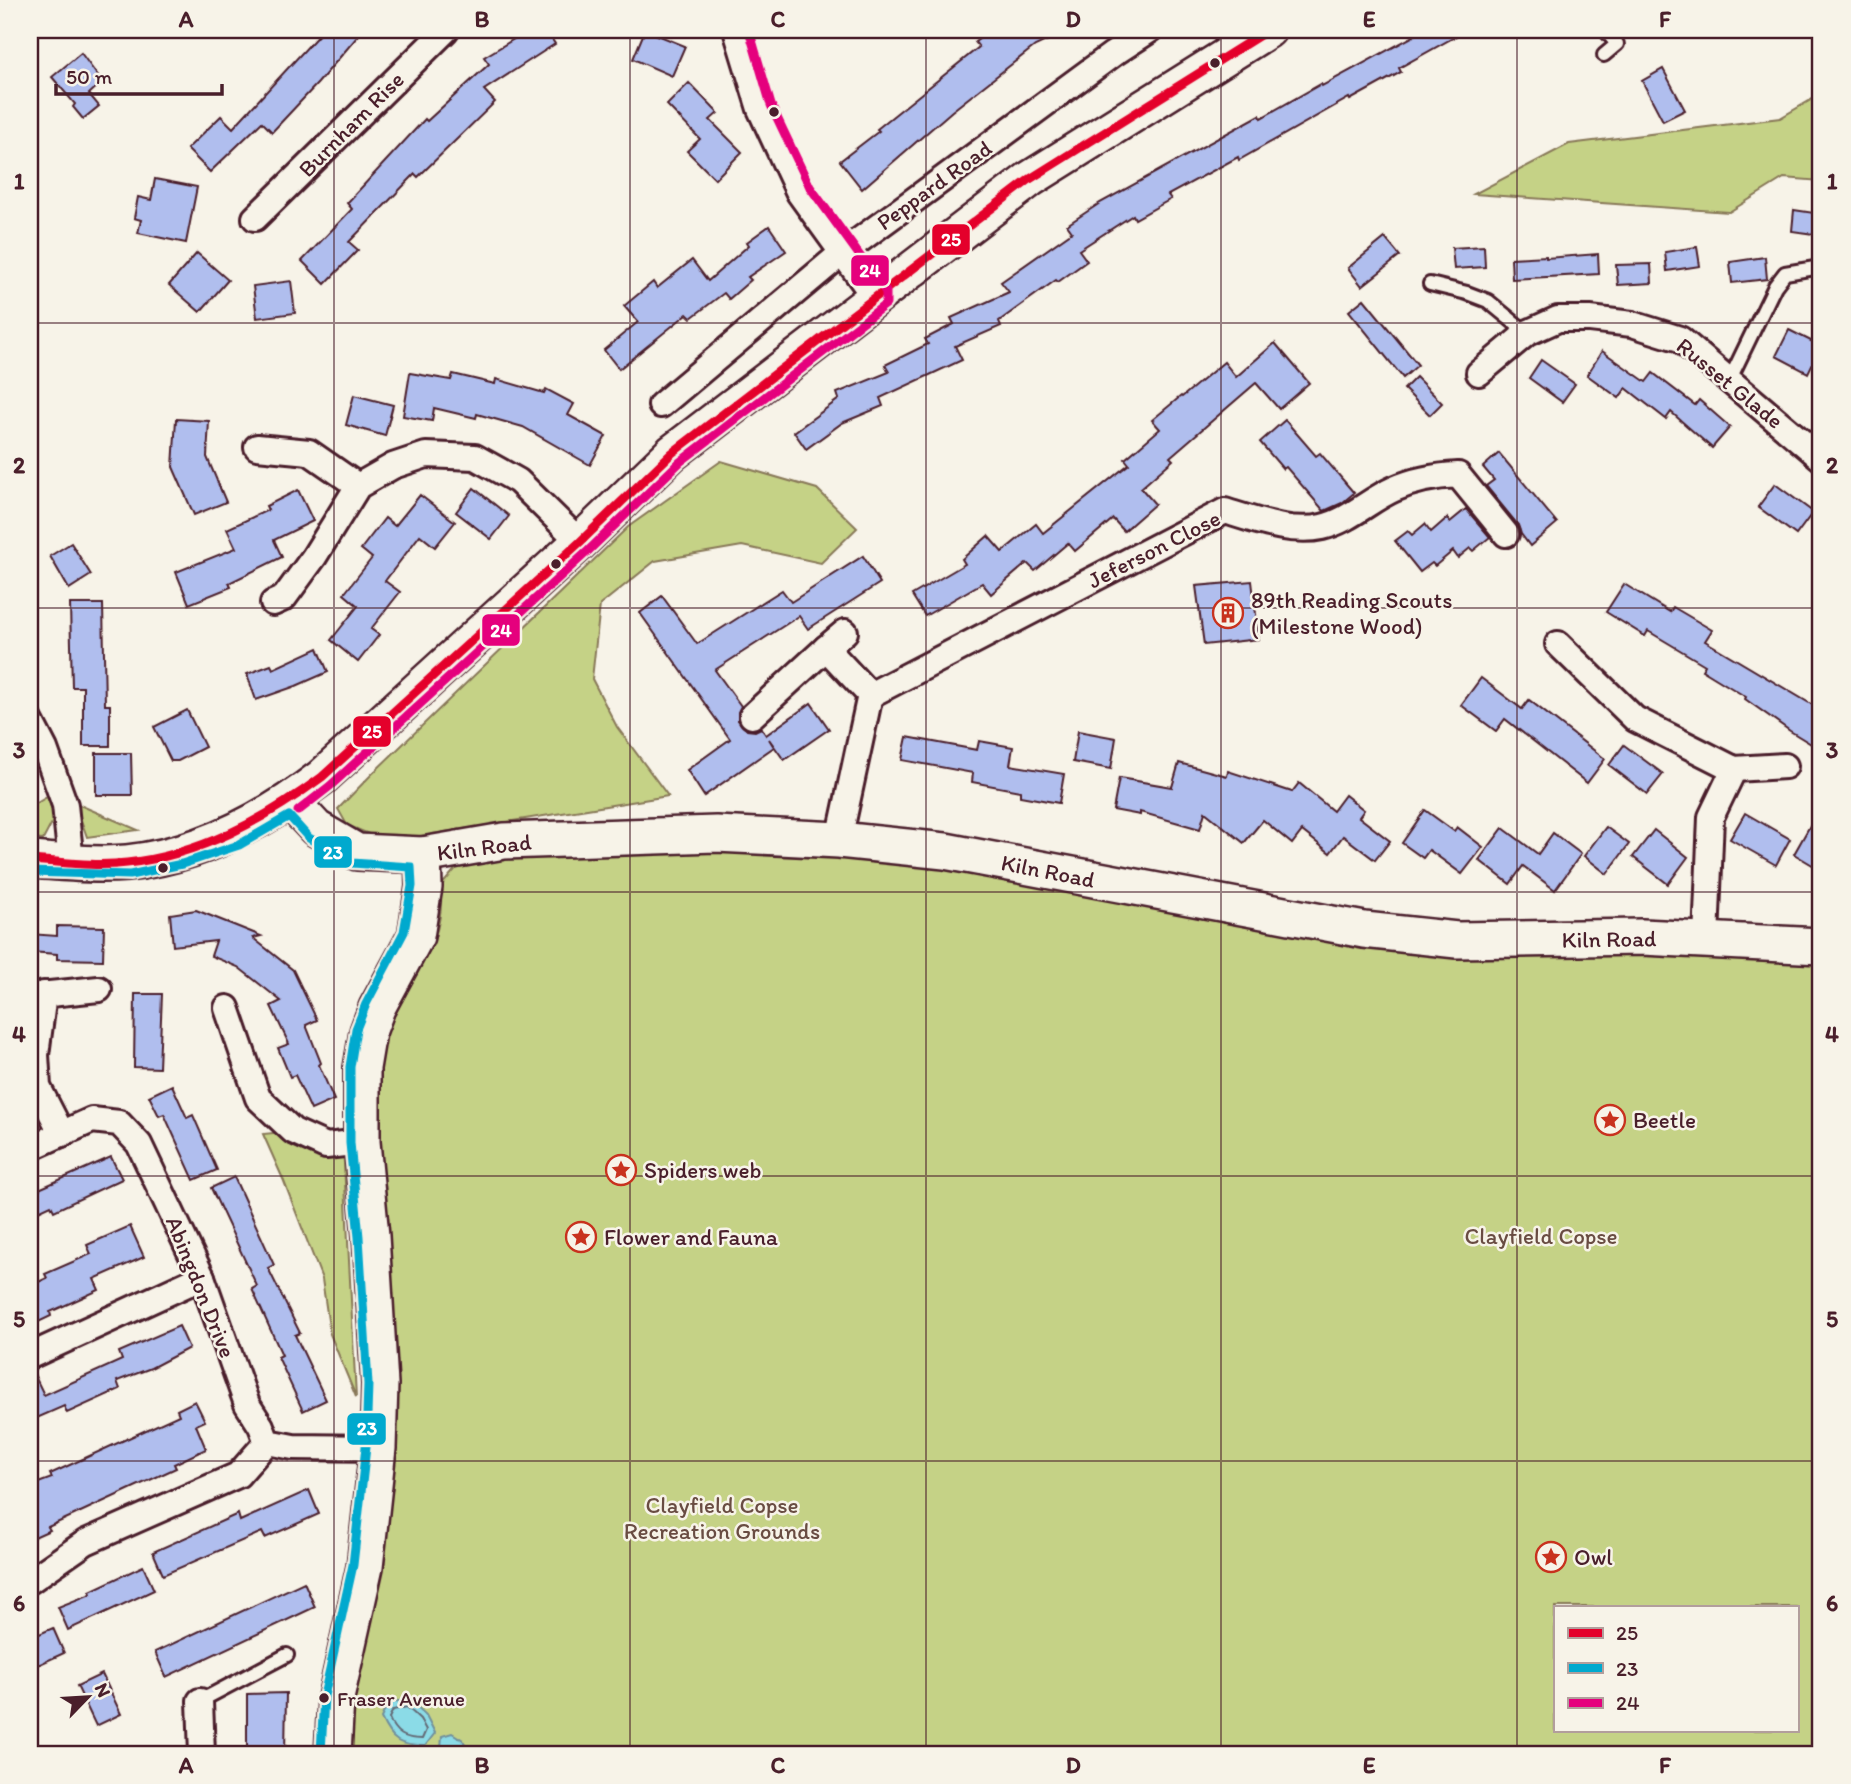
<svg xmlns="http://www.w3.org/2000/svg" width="1851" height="1784" viewBox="0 0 1851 1784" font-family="Itim,sans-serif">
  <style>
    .green { fill: #c5d286; stroke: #887858; stroke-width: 2; fill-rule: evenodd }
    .water { fill: #8bdbe7; stroke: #71909c; stroke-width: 2 }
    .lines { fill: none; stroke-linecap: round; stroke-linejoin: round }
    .shore { stroke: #646a76; stroke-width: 2 }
    .building { fill: #b0beee; stroke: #4a1f2b; stroke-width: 2 }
    .lane-casing { stroke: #4a1f2b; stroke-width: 18 }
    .street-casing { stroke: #4a1f2b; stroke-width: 30 }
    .secondary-casing { stroke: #4a1f2b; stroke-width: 40 }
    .lane { stroke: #f7f3e8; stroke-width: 12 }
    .street { stroke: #f7f3e8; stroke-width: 24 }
    .secondary { stroke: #f7f3e8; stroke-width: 35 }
    .bus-1-casing { stroke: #f7f3e8; stroke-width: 14 }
    .bus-2-casing { stroke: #f7f3e8; stroke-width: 14 }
    .bus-3-casing { stroke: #f7f3e8; stroke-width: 14 }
    .bus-1 { stroke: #e4002b; stroke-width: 9 }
    .bus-2 { stroke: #00a9ce; stroke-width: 9 }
    .bus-3 { stroke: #e5007d; stroke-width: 9 }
    .grid { fill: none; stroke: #4a1f2b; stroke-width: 2; stroke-opacity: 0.55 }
    .bus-dot { fill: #4a1f2b; stroke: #f7f3e8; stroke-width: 2.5 }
    .labels { text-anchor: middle; stroke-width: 5; stroke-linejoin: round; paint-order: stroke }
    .bus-label { font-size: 21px; fill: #4a1f2b; stroke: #f7f3e8; text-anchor: start }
    .street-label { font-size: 23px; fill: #4a1f2b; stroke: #f7f3e8 }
    .poi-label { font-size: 23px; fill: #4a1f2b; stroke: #f7f3e8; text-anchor: start }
    .park-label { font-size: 23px; fill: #694c42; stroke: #f7f3e8 }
    .line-badge { stroke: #f7f3e8; stroke-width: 2.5 }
    .badge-label { font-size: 19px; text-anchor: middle; font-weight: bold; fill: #fff }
    .neatline { fill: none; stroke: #4a1f2b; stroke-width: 2.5 }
    .grid-label { font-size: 23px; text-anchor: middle; font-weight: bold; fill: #4a1f2b }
  </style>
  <rect width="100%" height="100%" fill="#f7f3e8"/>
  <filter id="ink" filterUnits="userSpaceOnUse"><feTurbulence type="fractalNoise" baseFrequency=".0143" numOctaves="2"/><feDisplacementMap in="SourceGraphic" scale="14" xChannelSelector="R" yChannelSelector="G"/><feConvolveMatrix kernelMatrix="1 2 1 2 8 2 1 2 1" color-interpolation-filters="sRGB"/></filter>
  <g filter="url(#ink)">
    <!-- green -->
    <g class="green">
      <polygon points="1821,94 1821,181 1784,178 1729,212 1474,194 1569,144 1780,118"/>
      <polygon points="721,461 817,489 857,528 821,563 742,546 655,561 600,605 592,679 617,727 668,796 407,838 405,835 381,839 347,825 338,809 372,774 628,527"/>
      <polygon points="47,797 55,817 43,840 30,839 30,807"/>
      <polygon points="75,803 138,830 87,837"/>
      <path d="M716 851 838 857 944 868 1457 957 1642 954 1821 964V1754H347L349 1713 383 1551 390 1503 395 1440 379 1123C379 1095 377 1063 386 1037 402 985 449 945 440 887L458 866 504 858ZM1555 1607H1797V1730H1555Z"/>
      <polygon points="293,1131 343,1144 356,1397 330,1334 322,1279 283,1179 263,1134"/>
    </g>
    <!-- water -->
    <g class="water">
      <path d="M410 1700 426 1715 435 1733 425 1746C400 1746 392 1742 381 1718L389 1702Z"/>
      <polygon points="452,1733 463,1740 468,1750 464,1754 448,1754 441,1748 442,1736"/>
    </g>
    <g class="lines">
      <!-- shore -->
      <path class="shore" d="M407 1707 420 1719 426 1730 422 1739C405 1739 395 1734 389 1718L393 1710Z"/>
    </g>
    <!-- building -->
    <g class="building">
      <polygon points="323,30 363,30 318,83 272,132 262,122 210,172 187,149 221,116 233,128"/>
      <polygon points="529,30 546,30 555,44 484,90 495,102 418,177 415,174 349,242 358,250 325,284 302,261 352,209 347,203 425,119 427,121 489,64 484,57"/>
      <polygon points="645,30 685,46 672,76 633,59"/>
      <polygon points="991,30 1070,30 1035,46 952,111 862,189 840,161 879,131 877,129 979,47 975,42"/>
      <polygon points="1410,30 1467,30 1399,68 1401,72 1350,100 1349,98 1239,160 1238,157 1168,195 1171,199 1135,219 1133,215 1079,250 1087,261 1058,282 1056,280 999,321 1001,326 955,346 962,360 880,398 883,406 842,423 806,449 794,432 839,399 837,393 889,372 885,365 928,344 925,339 954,324 951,318 1009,292 1001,282 1072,232 1067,225 1100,203 1260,115 1261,118 1321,84 1322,86 1414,36"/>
      <polygon points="81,53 102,82 89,94 99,106 83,119 73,107 75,104 52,77"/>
      <polygon points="1663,69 1685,110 1663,121 1642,81"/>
      <polygon points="689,83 718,113 710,120 742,152 715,179 687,151 700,139 667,105"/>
      <polygon points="155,179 197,187 186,243 138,233 141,220 134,218 138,197 151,200"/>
      <polygon points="1794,210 1821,214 1821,235 1792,231"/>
      <polygon points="769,226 786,251 748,277 751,280 729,299 724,293 691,318 687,314 619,369 604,350 638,322 624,306 653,282 657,288 692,260 708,281 749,245 747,242"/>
      <polygon points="1385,238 1400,256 1362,286 1348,268"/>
      <polygon points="1484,246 1485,267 1454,269 1452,248"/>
      <polygon points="1697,247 1700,266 1667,271 1665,252"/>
      <polygon points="197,253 228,280 200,312 169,285"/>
      <polygon points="1598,254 1599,274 1512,279 1511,258 1546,256 1546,258"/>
      <polygon points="1765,257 1767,279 1732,283 1730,262"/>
      <polygon points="1651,264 1652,283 1618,285 1616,265"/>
      <polygon points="291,281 295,313 257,318 253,286"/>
      <polygon points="1364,299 1418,365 1403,378 1349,311"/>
      <polygon points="1789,330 1821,346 1808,373 1776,356"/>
      <polygon points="1275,343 1309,383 1279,409 1256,383 1170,457 1173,460 1141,488 1155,504 1124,531 1113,519 1075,551 1068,543 1035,571 1027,563 991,594 982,583 925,616 912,595 965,564 962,559 988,536 1002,552 1036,524 1043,533 1129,464 1125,459 1160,429 1152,420 1181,396 1182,397 1224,362 1236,377"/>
      <polygon points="1602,351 1646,382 1653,373 1695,405 1699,400 1730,427 1712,448 1671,412 1666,419 1626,388 1619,398 1587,375"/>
      <polygon points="1541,360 1575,384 1562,402 1529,378"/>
      <polygon points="410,373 451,380 453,374 495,384 496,379 544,393 546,389 574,404 568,415 606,436 590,465 523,427 477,414 476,418 434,408 432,421 403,416"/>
      <polygon points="1416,377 1442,403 1430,415 1404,389"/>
      <polygon points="354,395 393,405 385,436 346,425"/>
      <polygon points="176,419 209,421 207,457 226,502 194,515 173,467"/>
      <polygon points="1285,420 1316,456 1320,453 1354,493 1342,503 1324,511 1286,467 1283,469 1260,442"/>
      <polygon points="1499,453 1557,523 1530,546 1521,534 1518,525 1486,486 1494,480 1483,467"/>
      <polygon points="1775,484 1813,512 1796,535 1758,507"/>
      <polygon points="474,488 509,516 491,539 456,512"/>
      <polygon points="298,490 313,521 274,540 282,557 229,583 231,587 189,604 176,572 236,548 227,529 268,510 266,506"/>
      <polygon points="420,495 455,522 435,547 420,535 385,581 400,592 371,629 379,635 358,662 331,640 358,606 344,594 372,558 361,549 385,518 395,526"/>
      <polygon points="1466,509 1490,537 1473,551 1470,548 1458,558 1453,551 1435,566 1432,563 1420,572 1395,541 1408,531 1412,535 1425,524 1431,532 1447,518 1450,522"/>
      <polygon points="71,543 91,575 69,589 50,556"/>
      <polygon points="863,556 880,583 808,629 799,616 715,670 741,706 738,712 738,720 747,730 755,731 761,728 766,735 811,703 829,729 784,760 769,739 774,747 704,796 687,770 730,739 640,613 662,596 697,644 782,590 791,602"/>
      <polygon points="1252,581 1259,639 1204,645 1196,586"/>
      <polygon points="1624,584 1670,612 1673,607 1712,630 1705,641 1821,710 1821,750 1790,731 1745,699 1746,697 1702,670 1705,665 1648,631 1645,636 1606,612"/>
      <polygon points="70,604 103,604 105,705 110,705 110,746 83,746 83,687 72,687"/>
      <polygon points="318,648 328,672 296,686 256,700 247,674 271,665 273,669"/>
      <polygon points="1481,678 1522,709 1529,700 1605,759 1587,783 1505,719 1496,731 1461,705"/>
      <polygon points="187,710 205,747 178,761 171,761 154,727"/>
      <polygon points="1078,731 1116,738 1111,769 1073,762"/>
      <polygon points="907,737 977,750 979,741 1013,747 1010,765 1064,774 1059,803 1020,796 1020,791 972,782 973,773 902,760"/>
      <polygon points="1624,745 1663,774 1647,794 1609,765"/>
      <polygon points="96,753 131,753 132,795 96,795"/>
      <polygon points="1179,763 1227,776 1228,771 1292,792 1299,783 1333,811 1345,795 1364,810 1359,817 1390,841 1375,860 1343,836 1330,853 1302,831 1292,844 1263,820 1244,843 1205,812 1200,829 1140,812 1140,815 1113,810 1119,778 1172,787"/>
      <polygon points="1821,806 1821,870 1794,854"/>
      <polygon points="1425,810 1454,831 1457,827 1483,847 1462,874 1429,850 1423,858 1402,843"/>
      <polygon points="1745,813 1790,839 1776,865 1730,839"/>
      <polygon points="1606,827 1629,844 1607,874 1584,856"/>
      <polygon points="1503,828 1538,854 1553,833 1581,854 1555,890 1523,866 1510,884 1479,860"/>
      <polygon points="1654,830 1688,857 1668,884 1633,857"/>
      <polygon points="196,910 261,936 253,938 293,970 317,1020 306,1025 321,1063 319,1065 334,1100 311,1110 295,1075 290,1077 278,1048 289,1044 271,1006 281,1001 238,967 211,956 216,941 173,946 170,914"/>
      <polygon points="57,926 104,927 103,960 57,959 57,954 30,952 30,934 57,936"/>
      <polygon points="135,994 162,994 159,1068 134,1067"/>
      <polygon points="172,1085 187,1118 193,1115 217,1170 194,1180 164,1114 159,1116 149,1096"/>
      <polygon points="111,1157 122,1179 54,1211 51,1205 30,1215 30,1193"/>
      <polygon points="234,1177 274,1265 268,1268 300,1333 295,1335 326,1400 303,1411 278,1357 282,1355 252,1289 257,1286 211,1188"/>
      <polygon points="130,1226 144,1257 94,1279 99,1290 50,1312 51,1316 30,1326 30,1286 47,1278 45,1274 91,1254 87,1245"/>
      <polygon points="179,1326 189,1348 151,1368 117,1381 120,1389 67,1413 64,1406 30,1421 30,1371 32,1370 44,1395 122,1360 119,1352"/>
      <polygon points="195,1401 205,1421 196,1425 206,1449 174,1464 176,1468 48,1527 50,1530 30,1539 30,1486 52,1478 50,1474 179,1415 177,1410"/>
      <polygon points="309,1490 319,1514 265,1538 262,1532 163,1575 153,1552 238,1514 240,1521"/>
      <polygon points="143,1566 154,1590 68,1630 58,1607 91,1594 90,1591"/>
      <polygon points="304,1582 315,1607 166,1677 155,1652"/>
      <polygon points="53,1628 64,1653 38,1665 30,1648 30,1638"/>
      <polygon points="102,1674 121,1714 96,1726 77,1686"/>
      <polygon points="286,1693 285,1754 247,1754 247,1694"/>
    </g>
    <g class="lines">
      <!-- lane casing -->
      <g class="lane-casing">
        <g id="lane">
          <polyline points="1604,55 1617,44 1605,30"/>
          <polyline points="1430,284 1467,293 1488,301 1527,333"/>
          <polyline points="1729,381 1775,286 1785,273 1821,267"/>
          <polyline points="200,1701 287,1655"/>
        </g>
      </g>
      <!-- street casing -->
      <g class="street-casing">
        <g id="street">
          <polyline points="736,30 760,109 799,193 875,298"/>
          <polyline points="1225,30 1236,48"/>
          <polyline points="255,218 446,30"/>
          <polyline points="1479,373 1527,333 1558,319 1590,319 1632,324 1680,339 1821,458"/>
          <polyline points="661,405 842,253 1113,54 1150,30"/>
          <polyline points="257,447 309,452 358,486"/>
          <polyline points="273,603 284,598 314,557 358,486 393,466 426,455 475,457 518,481 580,542"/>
          <polyline points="1558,644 1635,719 1734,769 1785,766"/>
          <path d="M870 695 1225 511C1255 520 1291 534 1322 527 1349 521 1369 500 1394 489 1414 480 1436 476 1458 475L1506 534"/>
          <polyline points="752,716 826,648"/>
          <polyline points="30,720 45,749 65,805 71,862"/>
          <polyline points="839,840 870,695 826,648 845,632"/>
          <polyline points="1706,939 1711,817 1734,769"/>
          <polyline points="44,994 36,1055 38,1087 62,1134"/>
          <polyline points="30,996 99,989"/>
          <polyline points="227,1008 258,1098 293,1131 326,1146 362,1142"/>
          <polyline points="30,1148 92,1120 119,1123 139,1144 202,1277 247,1404 261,1426 267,1442 293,1447 378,1448"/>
          <polyline points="30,1356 202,1277"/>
          <polyline points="30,1581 86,1542 238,1475 267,1442"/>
          <polyline points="200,1701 202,1754"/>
        </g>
      </g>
      <!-- secondary casing -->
      <g class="secondary-casing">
        <g id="secondary">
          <polyline points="291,801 316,828 357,852 423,855 504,841 716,834 839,840 945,851 1364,930 1457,940 1642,937 1821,946"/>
          <path d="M30 860C61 862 95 866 127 863 199 855 265 821 322 777L580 542 672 453 1030 179 1268 30"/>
          <polyline points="333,1754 336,1698 365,1567 378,1448 380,1384 371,1236 362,1142 362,1068 368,1032 377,1008 416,936 424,887 423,855"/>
        </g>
      </g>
      <!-- lane -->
      <use href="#lane" class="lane"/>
      <!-- street -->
      <use href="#street" class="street"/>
      <!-- secondary -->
      <use href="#secondary" class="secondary"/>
      <!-- bus-1 casing -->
      <g class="bus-1-casing">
        <path id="bus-1" d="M30 860C62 862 95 867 127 863 200 855 264 820 322 777L580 542 672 453 1030 179 1268 30"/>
      </g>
      <!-- bus-2 casing -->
      <g class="bus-2-casing">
        <polyline id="bus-2" points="30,872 130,875 182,864 239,845 289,816 309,838 352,863 411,867 412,886 404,932 366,1004 356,1029 350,1067 350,1143 359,1237 368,1384 366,1447 353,1565 324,1696 321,1753"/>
      </g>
      <!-- bus-3 casing -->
      <g class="bus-3-casing">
        <polyline id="bus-3" points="298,811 330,786 588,551 680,462 886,304 886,292 810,187 771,105 749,30"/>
      </g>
      <!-- bus-1 -->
      <use href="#bus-1" class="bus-1"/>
      <!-- bus-2 -->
      <use href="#bus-2" class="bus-2"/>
      <!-- bus-3 -->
      <use href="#bus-3" class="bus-3"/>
    </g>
  </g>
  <!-- grid -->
  <path class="grid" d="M334 30V1754M630 30V1754M926 30V1754M1221 30V1754M1517 30V1754M30 323H1821M30 608H1821M30 892H1821M30 1176H1821M30 1461H1821"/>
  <!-- icons -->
  <defs>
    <g id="building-ring" transform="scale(1.575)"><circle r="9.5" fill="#f7f3e8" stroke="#c8321e" stroke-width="1.5"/><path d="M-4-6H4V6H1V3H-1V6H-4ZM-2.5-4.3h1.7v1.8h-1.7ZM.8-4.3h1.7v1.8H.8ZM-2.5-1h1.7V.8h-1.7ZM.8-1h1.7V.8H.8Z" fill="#c8321e"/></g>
    <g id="sight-ring" transform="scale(1.575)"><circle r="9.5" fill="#f7f3e8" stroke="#c8321e" stroke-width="1.5"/><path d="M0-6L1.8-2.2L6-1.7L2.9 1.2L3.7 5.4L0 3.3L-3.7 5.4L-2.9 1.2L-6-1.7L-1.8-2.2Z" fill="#c8321e"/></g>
  </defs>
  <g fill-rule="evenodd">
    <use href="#building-ring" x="1228" y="613"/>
    <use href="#sight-ring" x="1610" y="1120"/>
    <use href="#sight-ring" x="621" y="1170"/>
    <use href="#sight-ring" x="581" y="1237"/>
    <use href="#sight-ring" x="1551" y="1557"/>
  </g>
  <!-- markers -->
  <g class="bus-dot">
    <circle cx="1215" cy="63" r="6"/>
    <circle cx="774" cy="112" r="6"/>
    <circle cx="556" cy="564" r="6"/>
    <circle cx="163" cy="868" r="6"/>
    <circle cx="324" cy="1698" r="6"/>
  </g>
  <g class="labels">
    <!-- bus labels -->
    <g class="bus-label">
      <text x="337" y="1706">Fraser Avenue</text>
    </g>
    <!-- street labels -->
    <g class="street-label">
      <text transform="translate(351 124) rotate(-45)" y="8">Burnham Rise</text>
      <text transform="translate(934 185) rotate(-36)" y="8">Peppard Road</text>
      <text transform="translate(1730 383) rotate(39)" y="8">Russet Glade</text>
      <text transform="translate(1154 549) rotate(-27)" y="8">Jeferson Close</text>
      <text transform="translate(484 847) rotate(-7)" y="8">Kiln Road</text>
      <text transform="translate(1048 871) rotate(11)" y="8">Kiln Road</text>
      <text transform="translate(1609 939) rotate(-1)" y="8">Kiln Road</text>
      <text transform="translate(201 1287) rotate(68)" y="8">Abingdon Drive</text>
    </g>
    <!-- poi labels -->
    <g class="poi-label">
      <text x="1251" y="608">89th Reading Scouts<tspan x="1251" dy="26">(Milestone Wood)</tspan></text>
      <text x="1633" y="1128">Beetle</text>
      <text x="644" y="1178">Spiders web</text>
      <text x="604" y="1245">Flower and Fauna</text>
      <text x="1574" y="1565">Owl</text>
    </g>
    <!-- park labels -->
    <g class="park-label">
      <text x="1541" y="1244">Clayfield Copse</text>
      <text x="722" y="1513">Clayfield Copse<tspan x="722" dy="26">Recreation Grounds</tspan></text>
    </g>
  </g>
  <g class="line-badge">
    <rect x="931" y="223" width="40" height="33" rx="7" fill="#e4002b"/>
    <rect x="850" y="254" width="40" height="33" rx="7" fill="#e5007d"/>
    <rect x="481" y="613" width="40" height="34" rx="7" fill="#e5007d"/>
    <rect x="352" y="715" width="40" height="33" rx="7" fill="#e4002b"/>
    <rect x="313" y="835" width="40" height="34" rx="7" fill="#00a9ce"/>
    <rect x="346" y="1412" width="41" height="34" rx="7" fill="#00a9ce"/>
  </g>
  <g class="badge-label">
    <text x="951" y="246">25</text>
    <text x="870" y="277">24</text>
    <text x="501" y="637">24</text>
    <text x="372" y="738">25</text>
    <text x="333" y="859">23</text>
    <text x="367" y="1435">23</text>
  </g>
  <!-- margin -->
  <rect width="1851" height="1784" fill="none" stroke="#f7f3e8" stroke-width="77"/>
  <!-- legend -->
  <rect x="1554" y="1606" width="245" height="126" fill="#f7f3e8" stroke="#b29e9c" stroke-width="2"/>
  <rect x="1568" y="1628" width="35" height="10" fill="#e4002b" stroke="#b29e9c" stroke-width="2"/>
  <text x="1616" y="1640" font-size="21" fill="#4a1f2b">25</text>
  <rect x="1568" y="1663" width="35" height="10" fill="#00a9ce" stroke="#b29e9c" stroke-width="2"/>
  <text x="1616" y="1676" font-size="21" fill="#4a1f2b">23</text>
  <rect x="1568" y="1698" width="35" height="10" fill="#e5007d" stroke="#b29e9c" stroke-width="2"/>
  <text x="1616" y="1710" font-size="21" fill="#4a1f2b">24</text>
  <!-- north arrow -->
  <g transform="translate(88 1697) rotate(65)" stroke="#f7f3e8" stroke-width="5" paint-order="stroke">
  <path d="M0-5L12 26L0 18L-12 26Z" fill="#4a1f2b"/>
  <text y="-10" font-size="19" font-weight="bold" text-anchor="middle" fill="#4a1f2b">N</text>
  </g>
  <!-- scale -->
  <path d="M56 84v10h166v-10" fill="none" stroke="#4a1f2b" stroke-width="3.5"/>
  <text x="66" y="84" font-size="21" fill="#4a1f2b" stroke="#f7f3e8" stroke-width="5" paint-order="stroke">50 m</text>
  <rect x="38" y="38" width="1774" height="1708" class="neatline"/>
  <g class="grid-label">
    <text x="186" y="27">A</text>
    <text x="482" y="27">B</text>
    <text x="778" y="27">C</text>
    <text x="1073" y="27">D</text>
    <text x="1369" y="27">E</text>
    <text x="1665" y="27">F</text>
    <text x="19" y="189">1</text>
    <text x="1832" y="189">1</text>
    <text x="19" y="473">2</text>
    <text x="1832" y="473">2</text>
    <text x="19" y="758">3</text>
    <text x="1832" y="758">3</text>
    <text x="19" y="1042">4</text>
    <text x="1832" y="1042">4</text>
    <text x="19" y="1327">5</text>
    <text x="1832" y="1327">5</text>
    <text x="19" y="1611">6</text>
    <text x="1832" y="1611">6</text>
    <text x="186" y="1773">A</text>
    <text x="482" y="1773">B</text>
    <text x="778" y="1773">C</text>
    <text x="1073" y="1773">D</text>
    <text x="1369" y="1773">E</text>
    <text x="1665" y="1773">F</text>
  </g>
</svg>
